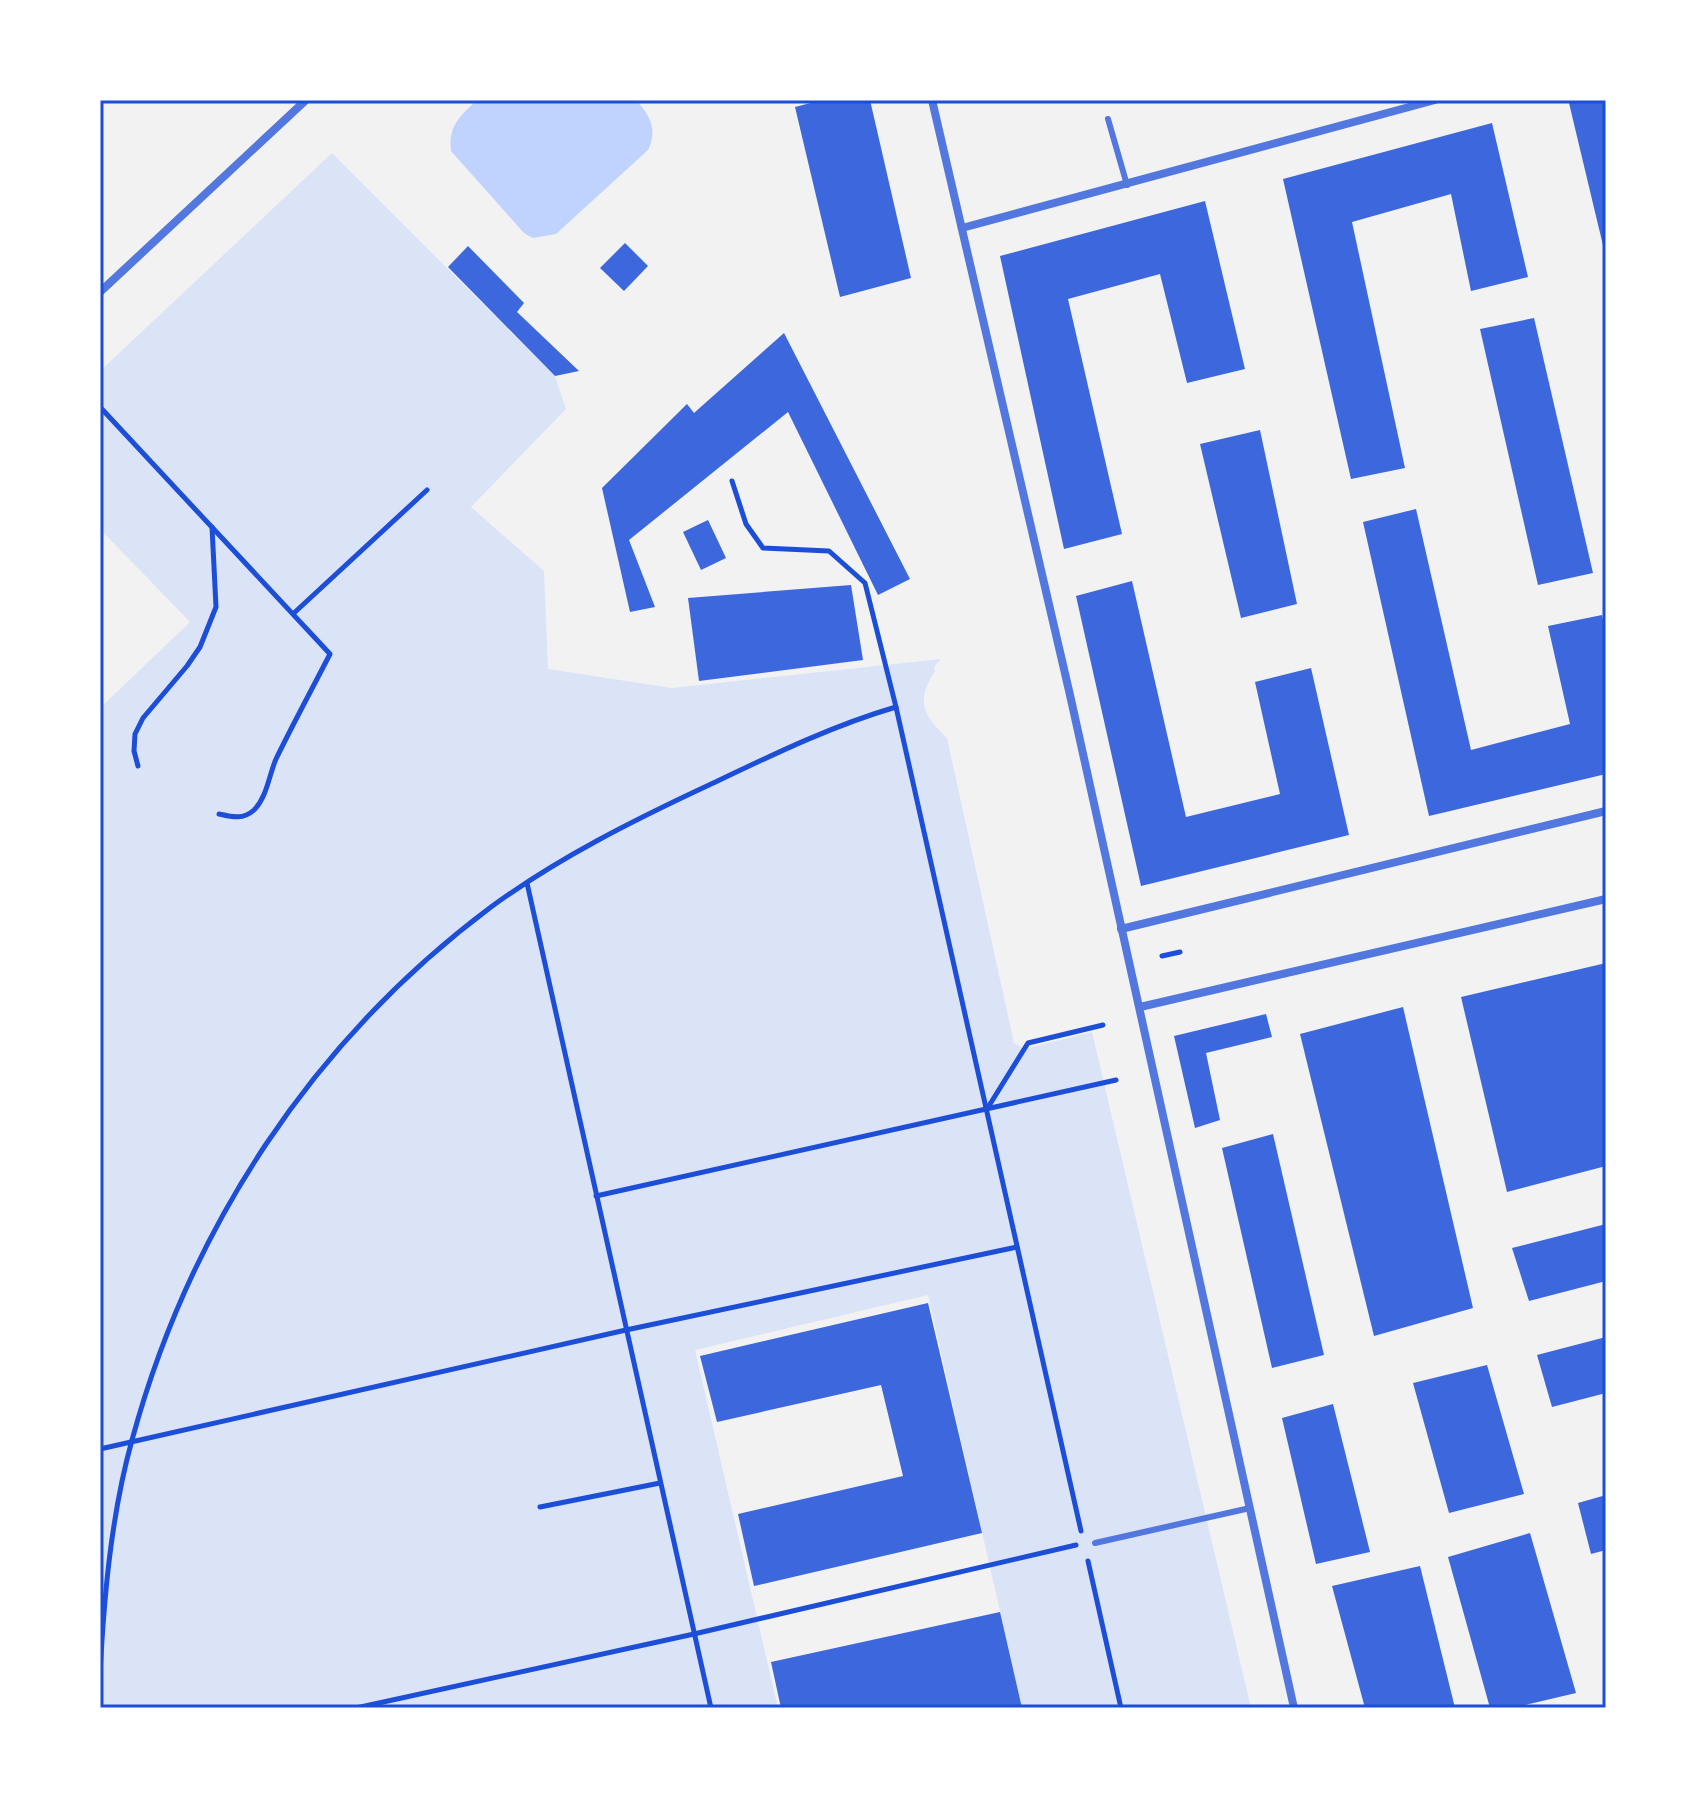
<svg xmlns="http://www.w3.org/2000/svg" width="1706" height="1808" viewBox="0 0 1706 1808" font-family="'DejaVu Sans',sans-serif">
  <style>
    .green { fill: #dbe4f7 }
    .water { fill: #bfd3fe }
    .building { fill: #3d67dc }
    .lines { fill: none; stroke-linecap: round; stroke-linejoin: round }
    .path { stroke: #1d4ed8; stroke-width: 5 }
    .service { stroke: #5277de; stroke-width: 6 }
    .minor { stroke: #5277de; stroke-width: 8 }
    .neatline { fill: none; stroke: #1d4ed8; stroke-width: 3 }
  </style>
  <rect width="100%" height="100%" fill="#f2f2f2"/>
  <!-- green -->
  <path class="green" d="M332 153 555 376 566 409 471 507 544 571 548 669 672 688 941 659 934 667 935 671C916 701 922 714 947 738L1014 1043 1024 1049 1092 1032 1251 1708H1022L928 1295 695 1350 778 1708H100V708L190 622 100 529V371Z"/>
  <!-- water -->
  <path class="water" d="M477 100H636C650 115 658 130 648 150L556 234 533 238 524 233 451 151C448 126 460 116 477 100Z"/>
  <!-- building -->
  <g class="building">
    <polygon points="870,100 911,278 840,297 795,107 822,100"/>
    <polygon points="1579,100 1606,100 1606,258 1569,103"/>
    <polygon points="1492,123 1528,277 1471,291 1451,194 1352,222 1405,468 1351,479 1283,179"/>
    <polygon points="1205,201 1245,369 1187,383 1160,274 1068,299 1122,534 1064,549 1000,256"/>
    <polygon points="625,243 648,266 624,291 600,268"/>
    <polygon points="468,246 524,303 517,312 579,371 555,376 448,267"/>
    <polygon points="1534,318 1593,573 1538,585 1480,329"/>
    <polygon points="784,333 910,579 878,595 788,412 629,540 655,607 630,612 602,488 687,404 694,413"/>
    <polygon points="1260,430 1297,604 1241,618 1200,444"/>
    <polygon points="1416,509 1471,750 1570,724 1548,626 1602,615 1606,634 1606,774 1429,816 1363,522"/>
    <polygon points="708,520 726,558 701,570 683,532"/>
    <polygon points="1132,581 1186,817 1280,794 1255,682 1311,668 1349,835 1141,886 1076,596"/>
    <polygon points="851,585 863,660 699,681 688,598"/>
    <polygon points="1606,963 1606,1166 1507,1192 1461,997"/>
    <polygon points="1403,1007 1473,1308 1374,1336 1300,1034"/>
    <polygon points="1266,1014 1272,1037 1206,1053 1220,1120 1195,1128 1174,1036"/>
    <polygon points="1273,1134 1324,1355 1272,1368 1222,1148"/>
    <polygon points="1606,1224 1606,1281 1529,1301 1512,1248"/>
    <polygon points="928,1303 982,1533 754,1586 738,1514 903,1476 881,1385 717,1422 700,1356"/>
    <polygon points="1606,1337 1606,1393 1552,1407 1537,1355"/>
    <polygon points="1487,1365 1524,1494 1449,1513 1413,1383"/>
    <polygon points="1333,1404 1370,1552 1316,1564 1282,1418"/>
    <polygon points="1606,1495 1606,1550 1591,1554 1578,1503"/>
    <polygon points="1530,1533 1576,1693 1512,1708 1490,1708 1448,1557"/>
    <polygon points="1420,1566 1455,1708 1365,1708 1332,1586"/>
    <polygon points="1000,1612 1022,1708 781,1708 771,1662"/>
  </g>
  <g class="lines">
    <!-- path -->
    <g class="path">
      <path d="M100 407 330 654C312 689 293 724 276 759 269 775 267 797 254 810 243 820 232 817 219 814"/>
      <polyline points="732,481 746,524 763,548 829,551 865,583 896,707 1081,1531"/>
      <polyline points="294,613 427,490"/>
      <polyline points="138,766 134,751 135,734 143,718 187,666 200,647 216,607 212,527"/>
      <polyline points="527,883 711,1708"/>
      <polyline points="1162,956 1180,952"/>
      <polyline points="987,1109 1028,1043 1103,1025"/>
      <polyline points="596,1196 1116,1080"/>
      <polyline points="100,1449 626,1330 1017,1247"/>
      <polyline points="540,1507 660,1483"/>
      <polyline points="1088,1561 1121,1708"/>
      <path d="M100 1674C104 1597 111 1516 132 1440 190 1227 313 1040 491 907 558 858 634 820 709 785 770 756 831 726 896 707"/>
      <polyline points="356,1708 694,1634 1076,1545"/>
    </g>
    <!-- service -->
    <g class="service">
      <polyline points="1108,119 1127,185"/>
      <polyline points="1095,1543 1250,1508"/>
    </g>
    <!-- minor -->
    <g class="minor">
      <polyline points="932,100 1070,695 1294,1708"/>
      <polyline points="962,228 1435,100"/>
      <polyline points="100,292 306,100"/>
      <polyline points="1121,929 1606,811"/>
      <polyline points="1140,1007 1606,899"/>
    </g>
  </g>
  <!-- border -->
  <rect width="1706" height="1808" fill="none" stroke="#ffffff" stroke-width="204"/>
  <rect x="102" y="102" width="1502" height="1604" class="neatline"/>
</svg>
